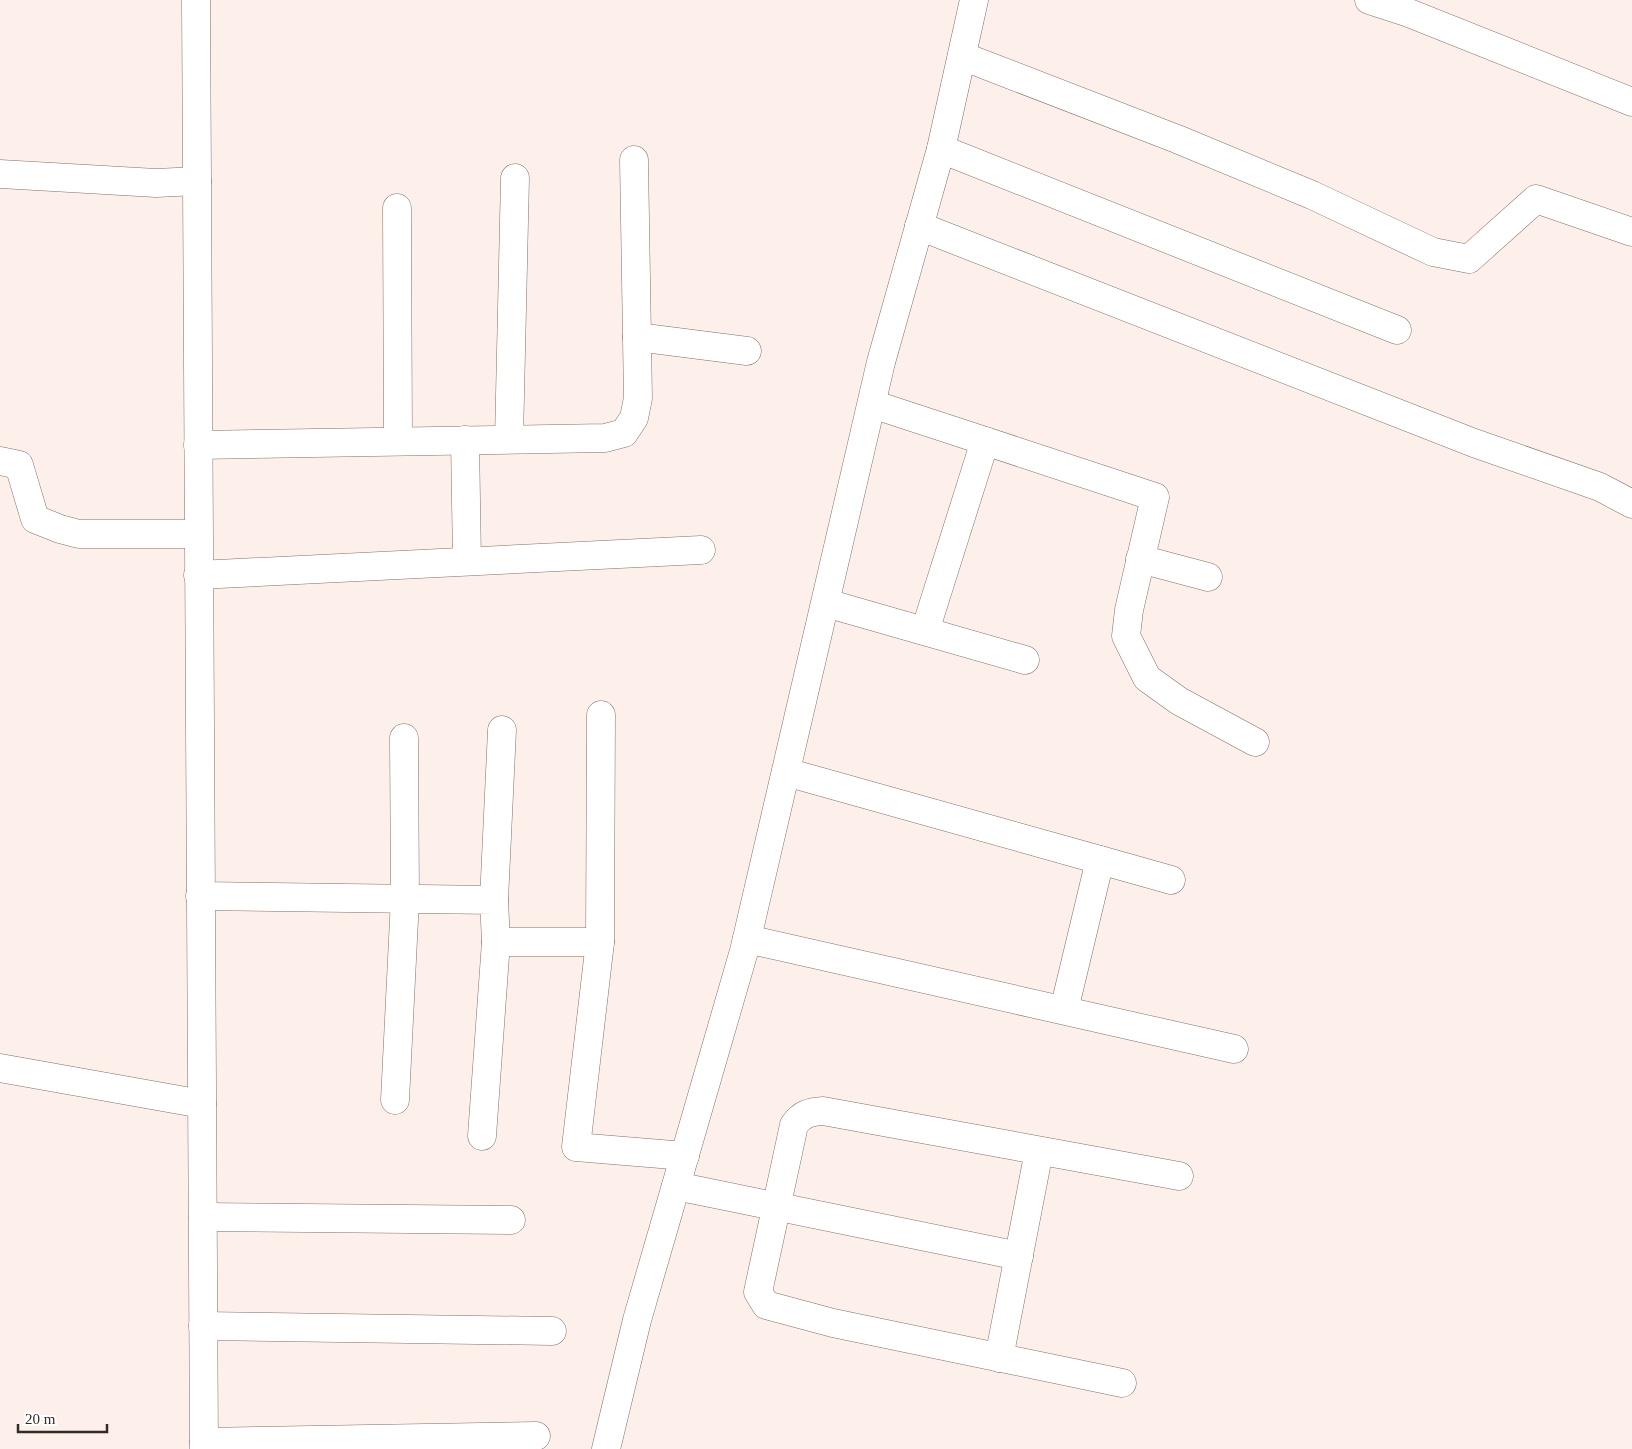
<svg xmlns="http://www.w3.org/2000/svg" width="1632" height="1449" viewBox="0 0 1632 1449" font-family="Georgia,serif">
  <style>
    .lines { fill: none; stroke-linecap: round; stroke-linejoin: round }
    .minor-casing { stroke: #80716a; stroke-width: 29 }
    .major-casing { stroke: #80716a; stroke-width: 29 }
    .minor { stroke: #fff; stroke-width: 28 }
    .major { stroke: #fff; stroke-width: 28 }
  </style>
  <rect width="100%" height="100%" fill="#fdefe9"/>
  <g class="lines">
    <!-- minor casing -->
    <g class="minor-casing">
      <g id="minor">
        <polyline points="1369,0 1409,13 1632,102"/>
        <polyline points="962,56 1177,139 1312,195 1433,252 1469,259 1536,199 1632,232"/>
        <polyline points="941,149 1397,330"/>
        <polyline points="0,174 156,183 197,181"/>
        <polyline points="397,208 398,441"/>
        <polyline points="919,226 1474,443 1600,487 1632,504"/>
        <polyline points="637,337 747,351"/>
        <polyline points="872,404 985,441"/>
        <polyline points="509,439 515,178"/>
        <polyline points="465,440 467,561"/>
        <polyline points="198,445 605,438 624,433 634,418 638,398 634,160"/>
        <polyline points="0,461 19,465 35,519 60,529 79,534 198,534"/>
        <polyline points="1140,559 1208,577"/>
        <polyline points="198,575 701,550"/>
        <polyline points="826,603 1025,660"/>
        <polyline points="925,631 985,441 1155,497 1129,610 1126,636 1147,678 1179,701 1255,742"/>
        <polyline points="786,772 1100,860 1064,1010"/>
        <polyline points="1100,860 1171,880"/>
        <polyline points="200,896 494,900 496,942 600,942 576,1147 685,1156"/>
        <polyline points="494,900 502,730"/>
        <polyline points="747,939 1234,1049"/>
        <polyline points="600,942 601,715"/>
        <polyline points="0,1068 202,1104"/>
        <polyline points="395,1100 405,899 404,738"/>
        <polyline points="482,1136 496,942"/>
        <polyline points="676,1186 1019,1256"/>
        <polyline points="203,1217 511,1220"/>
        <polyline points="203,1326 552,1331"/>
        <polyline points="999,1358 1039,1151"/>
        <path d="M1122 1383 833 1323 766 1305 758 1292 794 1125C802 1114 809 1112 823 1111L1179 1176"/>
        <polyline points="204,1442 536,1436"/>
        <polyline points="606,1449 637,1320 744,951 881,362 941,149 974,0"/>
      </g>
    </g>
    <!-- major casing -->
    <g class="major-casing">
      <polyline id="major" points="196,0 204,1449"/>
    </g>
    <!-- minor -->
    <use href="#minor" class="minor"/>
    <!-- major -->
    <use href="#major" class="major"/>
  </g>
  <!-- scale -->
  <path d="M18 1424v8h89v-8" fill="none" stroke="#322c29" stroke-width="2.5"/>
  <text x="25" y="1424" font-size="15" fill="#322c29" stroke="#ffffff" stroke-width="4" paint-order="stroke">20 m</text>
</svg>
